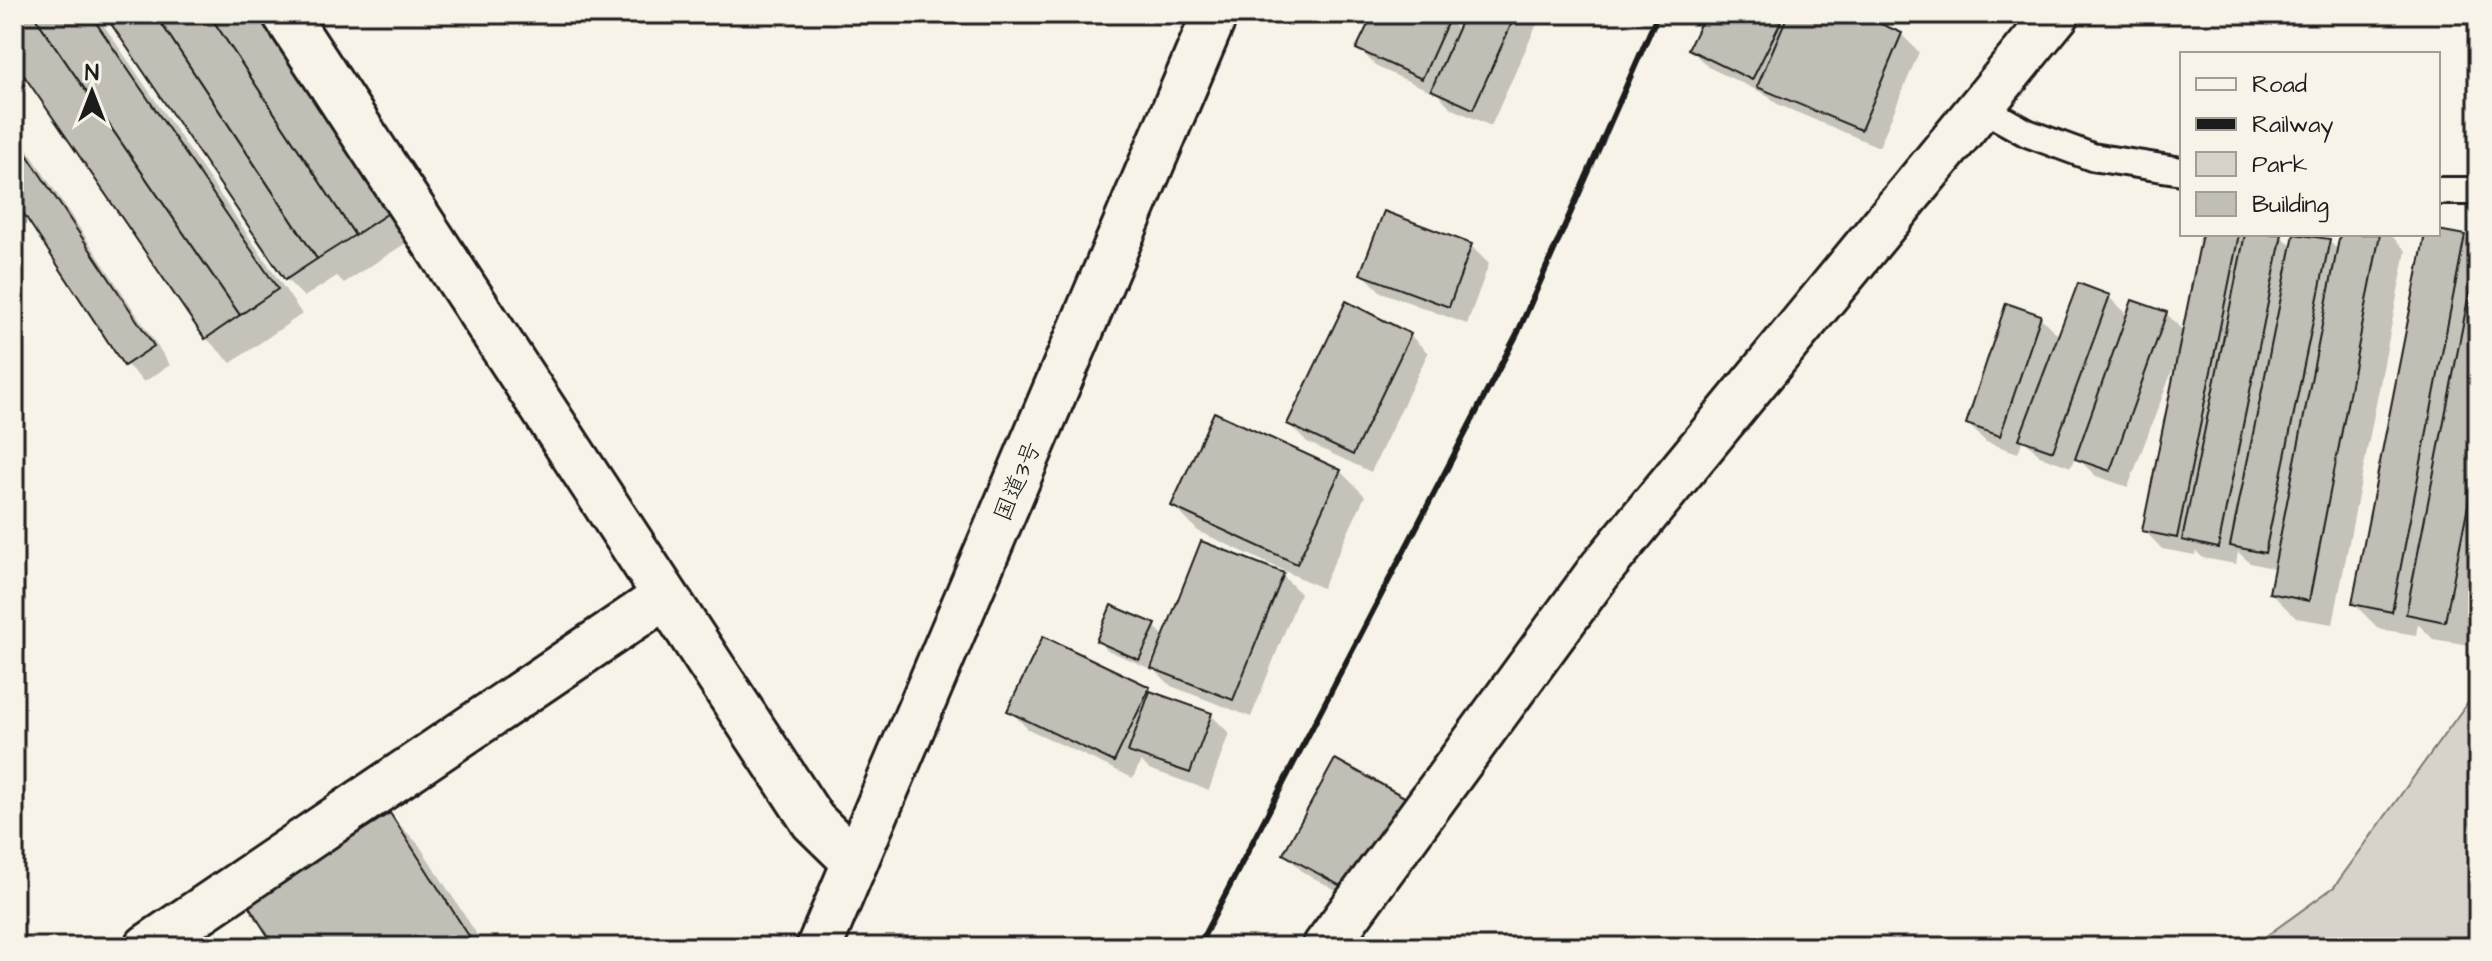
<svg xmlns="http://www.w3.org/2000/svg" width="2492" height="961" viewBox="0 0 2492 961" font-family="'Architects Daughter','Klee One',sans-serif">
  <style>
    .green { fill: #d7d3cb; stroke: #7a7874; stroke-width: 2 }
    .shadow { fill: #0003; fill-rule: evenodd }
    .building { fill: #c0beb5; stroke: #1c1c1c; stroke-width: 2 }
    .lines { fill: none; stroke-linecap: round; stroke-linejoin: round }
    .lane-casing { stroke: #1c1c1c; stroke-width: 32 }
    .street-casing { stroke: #1c1c1c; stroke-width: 50 }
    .highway-casing { stroke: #1c1c1c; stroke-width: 50 }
    .lane { stroke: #f7f3e8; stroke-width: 26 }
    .street { stroke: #f7f3e8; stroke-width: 44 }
    .highway { stroke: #f7f3e8; stroke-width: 44 }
    .rail { stroke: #1c1c1c; stroke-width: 6 }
    .labels { text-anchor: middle; stroke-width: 8; stroke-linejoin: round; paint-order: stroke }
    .street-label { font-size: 24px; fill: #1c1c1c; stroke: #f7f3e8 }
  </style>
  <rect width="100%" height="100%" fill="#f7f3e8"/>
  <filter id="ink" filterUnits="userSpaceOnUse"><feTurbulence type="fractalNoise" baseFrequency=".0125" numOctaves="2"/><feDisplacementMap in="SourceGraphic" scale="16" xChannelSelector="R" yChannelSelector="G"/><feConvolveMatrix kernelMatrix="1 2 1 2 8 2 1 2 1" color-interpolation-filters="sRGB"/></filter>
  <g filter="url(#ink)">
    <!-- green -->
    <polygon class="green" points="2478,688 2478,947 2251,947 2334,887"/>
    <!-- shadow -->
    <g class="shadow">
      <polygon points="14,14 96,14 302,314 231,363 206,338 14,57"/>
      <polygon points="111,14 275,14 420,234 344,283 337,276 304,297 286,279 108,16"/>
      <path d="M1375 14H1527L1537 24 1491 126 1451 108 1439 95 1377 67 1359 49ZM1446 18 1462 25 1459 31Z"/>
      <polygon points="1707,14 1759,14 1784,28 1790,14 1853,14 1901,34 1919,52 1879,147 1777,104 1769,96 1708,67 1690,49"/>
      <polygon points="14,129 170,365 144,382 126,364 14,196"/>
      <polygon points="2438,232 2464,237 2478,250 2478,604 2470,645 2433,639 2418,624 2416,635 2379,629 2354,604 2427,234"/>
      <polygon points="2204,234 2278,234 2293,246 2329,241 2339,251 2342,234 2390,234 2406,251 2333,624 2296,618 2271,593 2276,569 2250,563 2238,552 2236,564 2203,558 2196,551 2195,555 2162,549 2144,530 2182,345 2128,487 2096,476 2075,456 2071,467 2040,456 2023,439 2018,453 1986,442 1968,424 2040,317 2060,337 2109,297 2128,316 2166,313 2184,332"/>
      <polygon points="1471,246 1489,264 1467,324 1381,292 1363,274"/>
      <polygon points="1410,335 1428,353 1371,472 1307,442 1289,424"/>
      <polygon points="1340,471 1365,496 1322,588 1198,531 1173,506"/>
      <polygon points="1282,575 1300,593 1251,717 1171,686 1153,668 1159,654 1155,653 1149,668 1107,650 1098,640 1154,626 1165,637"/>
      <polygon points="1149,688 1156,695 1211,715 1229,733 1209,790 1149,769 1141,761 1133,778 1028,729 1010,711"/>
      <polygon points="1409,802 1376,912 1303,872 1285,854"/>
      <polygon points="390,815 419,845 485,947 278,947"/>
    </g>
    <!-- building -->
    <g class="building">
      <polygon points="14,14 33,14 240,315 205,339 14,61"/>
      <polygon points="33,14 90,14 278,289 240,315"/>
      <polygon points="155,14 209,14 355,235 317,259"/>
      <polygon points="155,14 317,259 285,280 105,15"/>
      <polygon points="209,14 268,14 396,208 355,235"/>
      <polygon points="1373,14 1439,14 1449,19 1422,79 1356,49"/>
      <polygon points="1457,14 1516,14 1473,109 1431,90 1463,17"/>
      <polygon points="1705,14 1764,14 1781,22 1752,80 1688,49"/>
      <polygon points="1788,14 1858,14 1902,33 1861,130 1757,87"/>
      <polygon points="14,135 154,346 124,366 14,199"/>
      <polygon points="1384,211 1472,244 1449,307 1360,274"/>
      <polygon points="2438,230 2465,235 2392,612 2352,604 2425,234 2438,234"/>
      <polygon points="2202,234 2239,234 2177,538 2142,531"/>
      <polygon points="2245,234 2282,234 2218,548 2182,540"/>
      <polygon points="2294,234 2330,239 2265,553 2230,546"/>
      <polygon points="2340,234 2380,234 2309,601 2269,593"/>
      <polygon points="2478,248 2478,454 2445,622 2406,614"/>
      <polygon points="2078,283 2110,295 2053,451 2019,439"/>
      <polygon points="2132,300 2167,312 2110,471 2075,459"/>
      <polygon points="1346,301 1411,334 1353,455 1287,424"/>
      <polygon points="2006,303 2041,315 2000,436 1966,424"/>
      <polygon points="1214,412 1341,470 1297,564 1171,506"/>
      <polygon points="1201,541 1284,573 1233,700 1151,668"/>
      <polygon points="1111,605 1156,624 1139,660 1096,641"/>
      <polygon points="1043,636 1150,687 1114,762 1007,711"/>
      <polygon points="1150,691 1212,713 1190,773 1128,752"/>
      <polygon points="1335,759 1410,800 1357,895 1283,854"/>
      <polygon points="390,813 476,947 275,947 247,903"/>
    </g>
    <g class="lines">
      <!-- lane casing -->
      <g class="lane-casing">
        <g id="lane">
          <polyline points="1982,108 2027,133 2092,157 2182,171"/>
          <polyline points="2438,191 2478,191"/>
        </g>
      </g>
      <!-- street casing -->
      <g class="street-casing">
        <g id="street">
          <polyline points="285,14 813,821 855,862"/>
          <polyline points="147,947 664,597"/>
          <polyline points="1325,947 1601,569 2057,14"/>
        </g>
      </g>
      <!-- highway casing -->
      <g class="highway-casing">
        <polyline id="highway" points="819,947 1215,14"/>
      </g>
      <!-- lane -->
      <use href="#lane" class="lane"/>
      <!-- street -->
      <use href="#street" class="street"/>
      <!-- highway -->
      <use href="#highway" class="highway"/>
      <!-- rail -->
      <polyline class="rail" points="1198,947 1518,332 1658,14"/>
    </g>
  </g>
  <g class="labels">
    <!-- street labels -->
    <g class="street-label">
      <text transform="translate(1017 481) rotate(-67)" y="8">国道3号</text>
    </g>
  </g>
  <!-- margin -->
  <rect width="2492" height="961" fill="none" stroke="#f7f3e8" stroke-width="48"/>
  <rect x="24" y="24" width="2444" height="913" fill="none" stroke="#1c1c1c" stroke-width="3" filter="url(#ink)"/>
  <!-- legend -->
  <rect x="2180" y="52" width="260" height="184" fill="#f7f3e8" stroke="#9f9d96" stroke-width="2"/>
  <rect x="2196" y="78" width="40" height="12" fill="#f7f3e8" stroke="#9f9d96" stroke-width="2"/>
  <text x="2252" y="92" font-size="24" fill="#1c1c1c">Road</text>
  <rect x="2196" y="118" width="40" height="12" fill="#1c1c1c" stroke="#9f9d96" stroke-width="2"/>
  <text x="2252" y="132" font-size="24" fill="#1c1c1c">Railway</text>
  <rect x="2196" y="152" width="40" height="24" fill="#d7d3cb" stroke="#9f9d96" stroke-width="2"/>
  <text x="2252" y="172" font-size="24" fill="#1c1c1c">Park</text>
  <rect x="2196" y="192" width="40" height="24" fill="#c0beb5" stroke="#9f9d96" stroke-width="2"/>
  <text x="2252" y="212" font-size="24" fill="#1c1c1c">Building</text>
  <!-- north arrow -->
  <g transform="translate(92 92)" stroke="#f7f3e8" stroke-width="6" paint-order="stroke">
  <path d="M0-6L14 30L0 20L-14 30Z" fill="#1c1c1c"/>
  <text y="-12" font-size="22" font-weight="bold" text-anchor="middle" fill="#1c1c1c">N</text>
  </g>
</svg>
